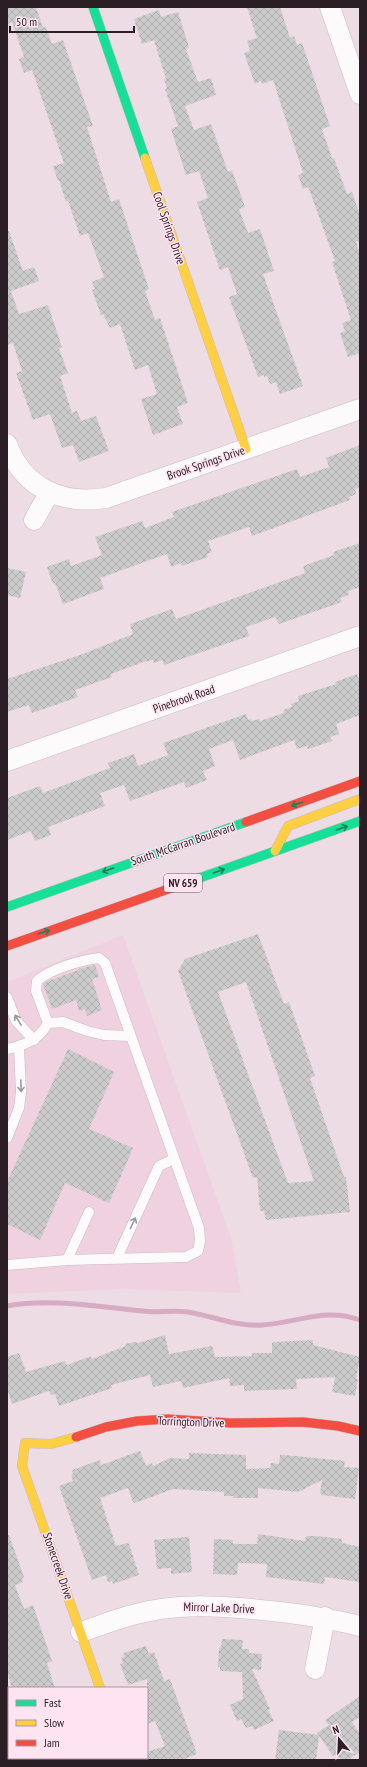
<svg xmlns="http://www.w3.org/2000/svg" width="367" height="1767" viewBox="0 0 367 1767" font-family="'PT Sans Narrow',sans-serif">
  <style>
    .built { fill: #efd1e0 }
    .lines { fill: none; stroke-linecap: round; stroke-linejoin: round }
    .stream { stroke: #d7abc1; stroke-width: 5 }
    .building { fill: url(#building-cross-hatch); fill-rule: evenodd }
    .lane-casing { stroke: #c9bac1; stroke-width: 11 }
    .street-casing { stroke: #c9bac1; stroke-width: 21 }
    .fast-casing { stroke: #c9bac1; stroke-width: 10 }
    .slow-casing { stroke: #c9bac1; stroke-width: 10 }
    .jam-casing { stroke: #c9bac1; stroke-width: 10 }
    .lane { stroke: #fcfafb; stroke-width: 10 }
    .street { stroke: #fcfafb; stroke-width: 20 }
    .fast { stroke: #16e098; stroke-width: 9 }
    .slow { stroke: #ffcf43; stroke-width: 9 }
    .jam { stroke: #f24e42; stroke-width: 9 }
    .oneway { stroke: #20805e }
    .oneway2 { stroke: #9e979b }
    .labels { text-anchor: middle; stroke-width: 3; stroke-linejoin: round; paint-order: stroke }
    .shield { fill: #fee3f0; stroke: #6a5a62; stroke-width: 1 }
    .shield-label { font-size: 11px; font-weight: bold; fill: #2b1f25 }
    .street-label { font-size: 12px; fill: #2b1f25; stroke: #fee3f0 }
  </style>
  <defs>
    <pattern id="building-cross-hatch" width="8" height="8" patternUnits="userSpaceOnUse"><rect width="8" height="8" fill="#cccbcb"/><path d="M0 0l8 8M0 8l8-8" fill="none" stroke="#afaeae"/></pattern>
  </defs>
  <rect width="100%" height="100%" fill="#eddce4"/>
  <!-- built -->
  <polygon class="built" points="123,935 231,1238 241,1293 121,1289 7,1294 7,982"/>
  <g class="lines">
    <!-- stream -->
    <path class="stream" d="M7 1306C51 1298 98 1307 143 1311 157 1313 173 1310 188 1312 213 1316 237 1327 262 1325 297 1323 325 1307 360 1320"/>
  </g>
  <!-- building -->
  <g class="building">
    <polygon points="7,7 36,7 43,28 46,27 52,44 63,40 93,126 87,127 111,202 119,199 149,289 145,291 155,320 160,318 188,403 177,407 183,424 153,435 141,399 157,394 148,365 135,370 120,324 110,328 103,314 101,315 92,290 95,289 92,282 104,277 88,233 80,236 68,201 66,202 59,180 58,181 53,166 64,163 32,70 24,73 19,59 24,57 12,22 7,24"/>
    <polygon points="247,7 280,7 290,38 294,36 297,45 302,43 330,126 322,129 332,158 334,158 347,194 352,192 360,215 360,241 356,242 360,254 360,353 348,357 340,333 345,331 342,323 351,320 332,262 335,261 309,189 308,187 303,189 298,175 303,173 273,80 262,84 261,81 255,84 244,53 250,51 247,41 257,38"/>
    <polygon points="159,10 161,17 178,12 189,47 186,49 198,82 211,78 216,95 185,106 194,130 211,124 228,172 232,170 245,207 239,209 248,233 260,229 274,271 263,274 303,386 280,394 276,382 270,384 267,376 264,377 264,375 258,377 229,297 237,294 228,267 220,270 197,202 208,198 199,171 186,175 171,129 178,126 165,89 167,88 164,80 166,79 154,40 142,44 134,19"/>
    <polygon points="7,231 9,231 23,271 34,267 39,281 11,291 19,314 48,305 62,347 59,348 68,373 60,376 72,413 77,411 81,421 96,416 109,451 79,462 73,445 62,448 50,414 33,420 16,373 22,371 13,343 7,345"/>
    <polygon points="360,445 360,488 355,489 356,494 349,497 350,500 252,536 249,527 208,541 212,552 207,554 208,557 182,566 181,563 171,567 167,554 100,578 104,589 63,604 55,583 53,584 47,567 69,559 71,566 102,555 95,537 142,521 145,528 174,517 172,512 297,469 300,477 329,467 326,458"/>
    <polygon points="360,543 360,587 348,591 349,595 340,598 342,602 279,624 275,617 246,627 249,636 164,665 162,660 154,663 153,660 143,662 111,674 112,677 75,690 78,697 32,713 29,705 7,712 7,679 80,655 133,634 130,624 172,609 176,619 305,573 303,566 334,555 333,552"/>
    <polygon points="7,568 26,572 20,598 7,595"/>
    <polygon points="357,674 360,682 360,715 336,724 339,734 330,737 332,741 308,749 307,746 297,749 294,740 240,760 233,740 209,749 215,766 203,771 207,780 186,788 184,782 130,801 124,785 100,793 105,806 48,827 51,835 35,841 31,831 7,840 7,798 40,786 43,793 110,768 108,763 134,754 138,766 168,755 163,743 246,714 248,720 251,719 251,721 260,719 260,721 284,713 283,710 292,707 291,704 299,701 298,696 336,684 335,682"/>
    <path d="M258 934 284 1004 289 1002 315 1076 310 1078 344 1177H346L350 1212 266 1220 264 1211H260L257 1177 253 1178 178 971 185 959ZM246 982 314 1181 288 1183 218 992Z"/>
    <polygon points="95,965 99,977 92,979 102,1010 87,1016 85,1009 79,1011 76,1000 52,1009 43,984 48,981 79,970 78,969"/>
    <polygon points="68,1049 114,1072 89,1129 133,1148 109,1203 65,1183 40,1240 7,1224 7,1182"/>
    <polygon points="165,1335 169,1354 212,1346 215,1357 252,1356 252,1353 272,1353 272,1343 274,1342 313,1340 313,1345 360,1357 356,1379 358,1379 355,1396 332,1392 335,1377 296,1379 297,1389 244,1391 244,1385 230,1386 229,1378 183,1388 181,1381 153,1387 150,1375 111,1385 112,1388 59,1406 55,1394 51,1395 49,1391 12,1404 7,1388 7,1357 19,1353 26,1372 65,1361 67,1365 91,1356 92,1359 126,1346 125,1344 135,1342 138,1343"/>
    <polygon points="140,1451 146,1466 152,1463 153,1466 170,1458 189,1459 189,1453 246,1455 246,1469 270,1468 271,1463 279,1464 280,1455 285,1455 345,1461 344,1467 359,1468 355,1499 322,1495 320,1493 322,1480 298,1492 258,1488 258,1498 233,1498 234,1496 224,1496 224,1492 173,1489 135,1503 133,1502 128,1488 100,1498 116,1546 127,1543 129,1544 139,1575 113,1584 112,1581 108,1582 106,1575 92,1580 59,1486 73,1481 71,1475 73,1474 72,1470 100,1460 101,1465"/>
    <polygon points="258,1534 305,1541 306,1536 316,1536 342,1539 342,1543 360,1547 360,1582 325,1577 324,1584 266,1577 267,1564 238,1563 237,1575 213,1574 214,1539 233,1540 233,1544 257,1544"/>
    <polygon points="7,1535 9,1535 24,1577 22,1578 23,1582 15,1585 24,1609 33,1605 52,1661 47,1663 55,1688 12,1688 7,1672"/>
    <polygon points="187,1537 189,1537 192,1572 171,1574 171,1568 157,1569 154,1540"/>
    <polygon points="222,1639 243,1640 242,1649 249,1649 249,1653 262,1654 261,1670 252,1669 270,1709 268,1710 274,1721 254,1730 252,1726 246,1728 241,1719 237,1721 230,1705 243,1699 242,1672 220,1671 220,1667 218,1667 219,1648 221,1647"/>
    <polygon points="146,1646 149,1654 154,1652 164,1681 170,1679 197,1754 182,1760 137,1760 137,1758 147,1758 147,1752 165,1746 155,1721 147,1724 147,1679 128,1685 120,1664 123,1663 121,1658 124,1657 123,1653"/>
    <polygon points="360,1696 360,1717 352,1722 360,1734 360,1752 348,1760 336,1757 335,1755 333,1756 317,1733 329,1725 325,1720"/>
    <polygon points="279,1730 319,1735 316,1760 275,1760"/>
  </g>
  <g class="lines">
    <!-- lane casing -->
    <g class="lane-casing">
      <g id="lane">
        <polyline points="7,997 16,1021 34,1040"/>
        <polyline points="48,1023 63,1022 87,1031 104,1035 129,1036"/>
        <path d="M7 1049C25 1045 39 1040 48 1023L36 991 37 981C50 969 81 960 99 958L105 963 199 1228 200 1241 198 1251 186 1257 67 1260 7 1265"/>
        <polyline points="7,1138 19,1108 21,1092 19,1047"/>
        <polyline points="117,1258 159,1166 174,1159"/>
        <polyline points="67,1260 89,1212"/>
      </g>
    </g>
    <!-- street casing -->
    <g class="street-casing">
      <g id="street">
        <polyline points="330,7 360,94"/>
        <path d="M7 444C23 488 62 505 106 498L360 409"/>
        <polyline points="34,520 49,493"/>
        <polyline points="7,761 360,636"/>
        <path d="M81 1632C110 1622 138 1611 169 1608 192 1605 216 1606 239 1608 281 1611 320 1616 360 1626"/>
        <polyline points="315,1669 325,1617"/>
        <polyline points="125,1758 126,1760"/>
      </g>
    </g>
    <!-- fast casing -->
    <g class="fast-casing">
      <g id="fast">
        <polyline points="93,7 145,158"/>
        <polyline points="174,887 360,821"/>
        <polyline points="7,907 246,822"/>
      </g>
    </g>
    <!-- slow casing -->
    <g class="slow-casing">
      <g id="slow">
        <polyline points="145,158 246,449"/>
        <polyline points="275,851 288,826 360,799"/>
        <polyline points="76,1437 51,1444 25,1443 22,1466 100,1688"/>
      </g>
    </g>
    <!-- jam casing -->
    <g class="jam-casing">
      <g id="jam">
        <polyline points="246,822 360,781"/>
        <polyline points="7,946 174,887"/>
        <polyline points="76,1437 106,1427 137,1421 168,1419 231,1423 303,1422 338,1426 360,1431"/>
      </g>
    </g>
    <!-- lane -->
    <use href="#lane" class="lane"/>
    <!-- street -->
    <use href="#street" class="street"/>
    <!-- fast -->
    <use href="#fast" class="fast"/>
    <!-- slow -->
    <use href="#slow" class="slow"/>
    <!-- jam -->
    <use href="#jam" class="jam"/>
  </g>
  <!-- one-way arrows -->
  <defs><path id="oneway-shaft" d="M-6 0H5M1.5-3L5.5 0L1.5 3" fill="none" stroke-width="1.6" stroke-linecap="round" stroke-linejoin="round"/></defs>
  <g class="oneway">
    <use href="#oneway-shaft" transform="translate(297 804) rotate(161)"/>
    <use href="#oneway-shaft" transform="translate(342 828) rotate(-19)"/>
    <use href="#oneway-shaft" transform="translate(108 870) rotate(161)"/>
    <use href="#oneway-shaft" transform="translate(219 871) rotate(-19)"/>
    <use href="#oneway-shaft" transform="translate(44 932) rotate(-19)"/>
  </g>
  <g class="oneway2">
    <use href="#oneway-shaft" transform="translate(18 1020) rotate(-122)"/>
    <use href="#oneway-shaft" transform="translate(21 1086) rotate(88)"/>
    <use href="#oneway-shaft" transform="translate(133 1223) rotate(-65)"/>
  </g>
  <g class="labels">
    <!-- shield labels -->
    <rect class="shield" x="164" y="874" width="38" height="18" rx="3"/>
    <g class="shield-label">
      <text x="183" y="887">NV 659</text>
    </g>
    <!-- street labels -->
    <g class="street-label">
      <text transform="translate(169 228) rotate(71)" y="4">Cool Springs Drive</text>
      <text transform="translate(206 463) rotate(-19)" y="4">Brook Springs Drive</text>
      <text transform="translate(184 699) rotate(-19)" y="4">Pinebrook Road</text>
      <text transform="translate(183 844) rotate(-19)" y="4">South McCarran Boulevard</text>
      <text transform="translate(191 1422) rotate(2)" y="4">Torrington Drive</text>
      <text transform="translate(58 1566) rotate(71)" y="4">Stonecreek Drive</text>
      <text transform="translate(219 1608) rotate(2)" y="4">Mirror Lake Drive</text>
    </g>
  </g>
  <!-- border -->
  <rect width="367" height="1767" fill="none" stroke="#2b1f25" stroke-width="16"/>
  <!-- legend -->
  <rect x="8" y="1687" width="140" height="72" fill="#fee3f0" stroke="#aa959f"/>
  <rect x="16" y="1700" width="20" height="6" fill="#16e098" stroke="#aa959f"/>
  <text x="44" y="1707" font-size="12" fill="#2b1f25">Fast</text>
  <rect x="16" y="1720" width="20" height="6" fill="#ffcf43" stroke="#aa959f"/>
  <text x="44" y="1727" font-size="12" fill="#2b1f25">Slow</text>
  <rect x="16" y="1740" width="20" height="6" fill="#f24e42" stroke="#aa959f"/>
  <text x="44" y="1747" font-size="12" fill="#2b1f25">Jam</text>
  <!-- north arrow -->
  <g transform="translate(339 1739) rotate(341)" stroke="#fee3f0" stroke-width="3" paint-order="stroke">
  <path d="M0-3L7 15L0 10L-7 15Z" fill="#2b1f25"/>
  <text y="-6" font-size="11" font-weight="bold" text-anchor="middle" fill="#2b1f25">N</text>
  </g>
  <!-- scale -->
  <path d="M10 26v6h124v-6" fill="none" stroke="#2b1f25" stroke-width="2"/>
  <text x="16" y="26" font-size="12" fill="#2b1f25" stroke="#fee3f0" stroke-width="3" paint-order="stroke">50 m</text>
</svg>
